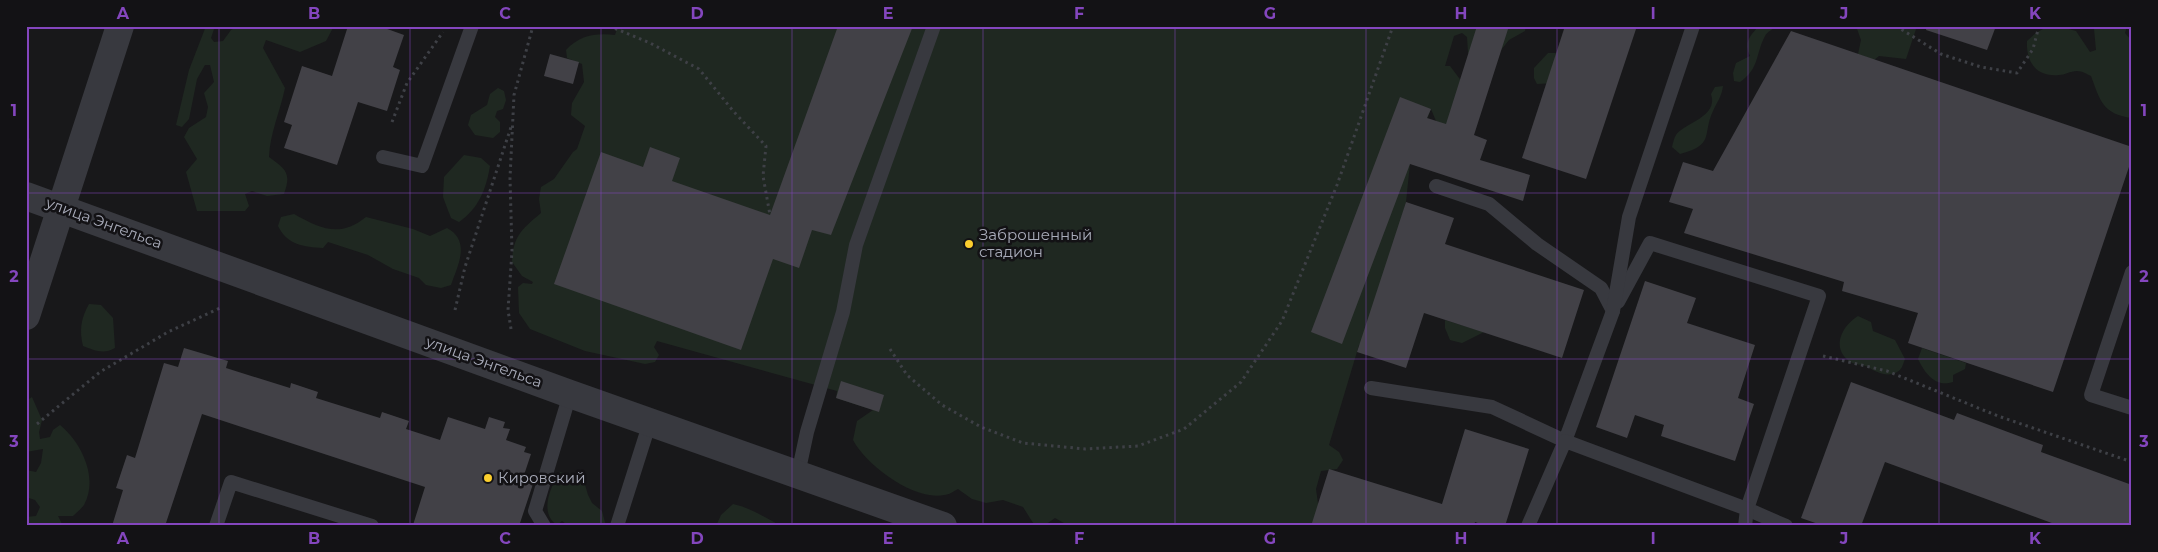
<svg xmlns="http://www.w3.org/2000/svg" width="2158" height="552" viewBox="0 0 2158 552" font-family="Montserrat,sans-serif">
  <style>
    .green { fill: #1f2821 }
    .building { fill: #424147 }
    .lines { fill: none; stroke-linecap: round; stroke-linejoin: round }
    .path { stroke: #3e4046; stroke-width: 3; stroke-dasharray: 2.5 4; stroke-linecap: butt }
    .service { stroke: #38393f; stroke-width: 14 }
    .tertiary { stroke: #38393f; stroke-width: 28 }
    .grid { fill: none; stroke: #8446be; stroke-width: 1; stroke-opacity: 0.55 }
    .poi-dot { fill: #fbce2e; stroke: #131215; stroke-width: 2 }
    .labels { text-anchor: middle; stroke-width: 5; stroke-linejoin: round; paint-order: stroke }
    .street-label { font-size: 15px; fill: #a9acba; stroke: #131215 }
    .poi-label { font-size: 15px; fill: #a9acba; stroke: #131215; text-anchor: start }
    .neatline { fill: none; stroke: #8446be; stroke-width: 2 }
    .grid-label { font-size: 16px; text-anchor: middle; font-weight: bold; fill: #8446be }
  </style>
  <rect width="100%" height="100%" fill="#18181a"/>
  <!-- green -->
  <g class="green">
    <path d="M206 26H215L211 38 214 42 223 41 231 30 238 26H334L326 41 300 52 266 40 263 48 285 88C280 112 270 133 269 157 285 169 292 172 284 194L267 196 252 191 245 194 249 206 245 211H197L186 172 197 159 184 137 189 128 206 117 208 107 204 93 214 82 210 65H205L197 79 189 119 182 127 176 125 189 70Z"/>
    <path d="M618 26H1526L1525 31 1509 40 1501 50 1477 58 1468 53 1467 37 1462 33 1454 36 1445 66H1450L1468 90 1449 127 1436 121 1431 109 1410 164 1406 202 1367 339 1359 345 1329 445 1339 452 1343 460 1337 469 1321 471 1316 489 1321 526H1069L1055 518 1045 525 1035 526 1023 507 1003 500 986 503 972 499 958 489C954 491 949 495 944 495 914 501 866 465 853 440L857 421 873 410 836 398 837 391 657 341 654 347 659 355 655 362 645 364 585 351 530 329 519 313 518 287 523 283 532 284 533 282 522 276 512 262C513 236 522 229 541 213L539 199 541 187 554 179 573 152 577 149 585 126 571 115 572 103 584 82 582 64 567 58 566 50C580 35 596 33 615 35Z"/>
    <path d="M1759 26H1777C1773 29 1767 32 1765 36 1755 55 1760 68 1740 82L1734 81 1733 73 1736 63 1750 56C1744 42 1749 37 1759 26Z"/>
    <polygon points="1856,26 1917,26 1906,59 1879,56 1874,60 1858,54 1861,40"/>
    <path d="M2098 26H2127L2125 33 2132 41V118C2102 114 2100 100 2091 76 2087 74 2082 71 2077 71 2070 71 2065 75 2059 75 2036 77 2026 62 2027 41 2044 24 2053 25 2076 31L2090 52 2096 50 2094 29Z"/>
    <polygon points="1548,53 1556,53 1555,83 1537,84 1534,78 1534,68"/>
    <path d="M1723 86C1722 96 1717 102 1713 111 1702 135 1715 145 1680 154L1672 147C1673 143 1674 138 1676 135 1684 123 1719 117 1711 94L1715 87Z"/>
    <polygon points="498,88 504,91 506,100 503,109 497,111 495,117 500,122 500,132 493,138 475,135 468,125 471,115 487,105 490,94"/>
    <path d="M464 155 481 158 490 166C486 189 479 208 459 222L451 218 443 197 444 177Z"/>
    <path d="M294 214C321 229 340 238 366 217L413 229 430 236 447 228C471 241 458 265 451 285L441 288 426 285 419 278 393 269 368 255 328 242 323 248C304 247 287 245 278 226L281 217Z"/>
    <path d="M89 304 101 305 113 318 115 348C103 355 94 350 83 346 79 330 81 318 89 304Z"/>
    <path d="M1858 316 1871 322 1873 331 1895 340 1905 359C1903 364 1902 370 1897 372 1887 378 1876 372 1868 367 1862 364 1854 365 1849 361 1831 347 1842 326 1858 316Z"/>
    <polygon points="1445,320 1484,332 1462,343 1450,340 1445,328"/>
    <path d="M1922 348 1966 363 1965 369 1953 375V382C1935 388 1925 373 1918 359Z"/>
    <path d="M32 397 42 420 39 432 40 439 50 437 53 430 60 425C81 442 99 478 84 505 81 509 76 513 73 516H58L63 526H26V517L36 516 40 507 35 500 26 497V470L36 472 41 463 43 449 26 452V401Z"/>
    <path d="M560 472 571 474 584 481 588 495 592 503 602 511 606 526H569L562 521 557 525C539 513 550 487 560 472Z"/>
    <path d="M733 504C751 508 764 517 781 526H716L721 515Z"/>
  </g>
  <!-- building -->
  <g class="building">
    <polygon points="348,26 379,26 404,35 393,67 400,70 387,111 358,102 337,165 284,148 292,125 284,122 302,66 332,76"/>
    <polygon points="838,26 913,26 831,235 812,230 799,268 773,259 741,350 554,284 601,152 643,167 650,147 680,158 672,181 770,215"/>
    <polygon points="1477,26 1509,26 1474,135 1487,140 1480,160 1530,175 1523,201 1410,164 1342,344 1311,332 1400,97 1431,109 1427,118 1446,124"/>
    <polygon points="1565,26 1637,26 1586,179 1522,158"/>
    <polygon points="1927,26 1996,26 1987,50 1926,30"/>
    <polygon points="1791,31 2132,147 2132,158 2053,392 1908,343 1918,313 1842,291 1844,282 1684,233 1693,209 1669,202 1683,162 1713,171"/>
    <polygon points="550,54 579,62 573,84 544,76"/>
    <polygon points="1406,202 1454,218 1445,244 1584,290 1562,358 1424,313 1406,368 1357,352"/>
    <polygon points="1645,281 1696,298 1687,323 1755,345 1738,398 1754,404 1735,461 1661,436 1664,425 1635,415 1627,438 1596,427"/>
    <polygon points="184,348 228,361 226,368 290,388 291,383 318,392 316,398 380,418 382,412 409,421 406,429 440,440 448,417 485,429 489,417 505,422 503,428 510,429 506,440 526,447 524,452 531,454 522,481 533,484 519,526 413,525 425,487 202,414 165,526 112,526 123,490 116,488 127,455 135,458 164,363 178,367"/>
    <polygon points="841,381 884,395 879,412 836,398"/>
    <polygon points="1851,382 1954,420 1957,413 2043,445 2041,452 2132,485 2132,526 2060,526 1885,462 1861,526 1824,526 1801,518"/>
    <polygon points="1465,429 1529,449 1505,526 1486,526 1475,522 1474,526 1321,526 1312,523 1329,469 1442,504"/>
  </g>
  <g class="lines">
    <!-- path -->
    <g class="path">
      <polyline points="609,26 650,43 699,69 734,112 766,146 763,176 770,215"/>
      <polyline points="1896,26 1941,54 1981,67 2017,73 2033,49 2039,26"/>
      <polyline points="392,122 407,83 443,32"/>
      <polyline points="26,132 28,140"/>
      <polyline points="455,310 465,267 512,124"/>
      <polyline points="511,329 508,310 512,251 510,178 514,95 533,26"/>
      <polyline points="890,349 907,375 942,405 981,427 1023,443 1085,449 1138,446 1184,429 1241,382 1282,321 1337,185 1393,26"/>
      <polyline points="1823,356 1887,371 1998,416 2132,462"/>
      <polyline points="37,424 100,372 168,332 220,308"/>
    </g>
    <!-- service -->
    <g class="service">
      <polyline points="383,157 422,166 472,26"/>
      <polyline points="1436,186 1489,204 1537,244 1601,288 1613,311"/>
      <polyline points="2132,272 2091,395 2132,408"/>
      <polyline points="1618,302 1650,243 1819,296 1747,509 1786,526"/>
      <polyline points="1371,388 1492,407 1565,441 1613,311 1629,217 1693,26"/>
      <polyline points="798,474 807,432 843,312 856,245 934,26"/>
      <polyline points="216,526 231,482 372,526"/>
      <polyline points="544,526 535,511 570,394"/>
      <polyline points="617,526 650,422"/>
      <polyline points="1528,526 1565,441 1747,509 1745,526"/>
    </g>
    <!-- tertiary -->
    <g class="tertiary">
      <polyline points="26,196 570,394 943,526"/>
      <polyline points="26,316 120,26"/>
    </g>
  </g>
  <!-- grid -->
  <path class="grid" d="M219 26V526M410 26V526M601 26V526M792 26V526M983 26V526M1175 26V526M1366 26V526M1557 26V526M1748 26V526M1939 26V526M26 193H2132M26 359H2132"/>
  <!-- markers -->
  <g class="poi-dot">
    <circle cx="969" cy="244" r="5"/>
    <circle cx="488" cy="478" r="5"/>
  </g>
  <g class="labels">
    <!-- street labels -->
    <g class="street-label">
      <text transform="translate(104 223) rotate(20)" y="5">улица Энгельса</text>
      <text transform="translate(484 362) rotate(20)" y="5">улица Энгельса</text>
    </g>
    <!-- poi labels -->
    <g class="poi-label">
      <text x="979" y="240">Заброшенный<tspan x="979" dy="17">стадион</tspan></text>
      <text x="498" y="483">Кировский</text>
    </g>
  </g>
  <!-- border -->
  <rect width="2158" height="552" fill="none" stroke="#131215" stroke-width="55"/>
  <rect x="28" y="28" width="2102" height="496" class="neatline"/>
  <g class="grid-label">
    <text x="123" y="19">A</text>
    <text x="314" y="19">B</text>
    <text x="505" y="19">C</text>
    <text x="697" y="19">D</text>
    <text x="888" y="19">E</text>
    <text x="1079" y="19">F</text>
    <text x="1270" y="19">G</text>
    <text x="1461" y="19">H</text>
    <text x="1653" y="19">I</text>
    <text x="1844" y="19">J</text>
    <text x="2035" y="19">K</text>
    <text x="14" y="116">1</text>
    <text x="2144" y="116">1</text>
    <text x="14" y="282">2</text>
    <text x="2144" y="282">2</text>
    <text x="14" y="447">3</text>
    <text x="2144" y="447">3</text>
    <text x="123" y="544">A</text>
    <text x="314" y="544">B</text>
    <text x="505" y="544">C</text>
    <text x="697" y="544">D</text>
    <text x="888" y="544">E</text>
    <text x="1079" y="544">F</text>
    <text x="1270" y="544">G</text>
    <text x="1461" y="544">H</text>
    <text x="1653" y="544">I</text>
    <text x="1844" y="544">J</text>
    <text x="2035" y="544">K</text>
  </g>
</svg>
